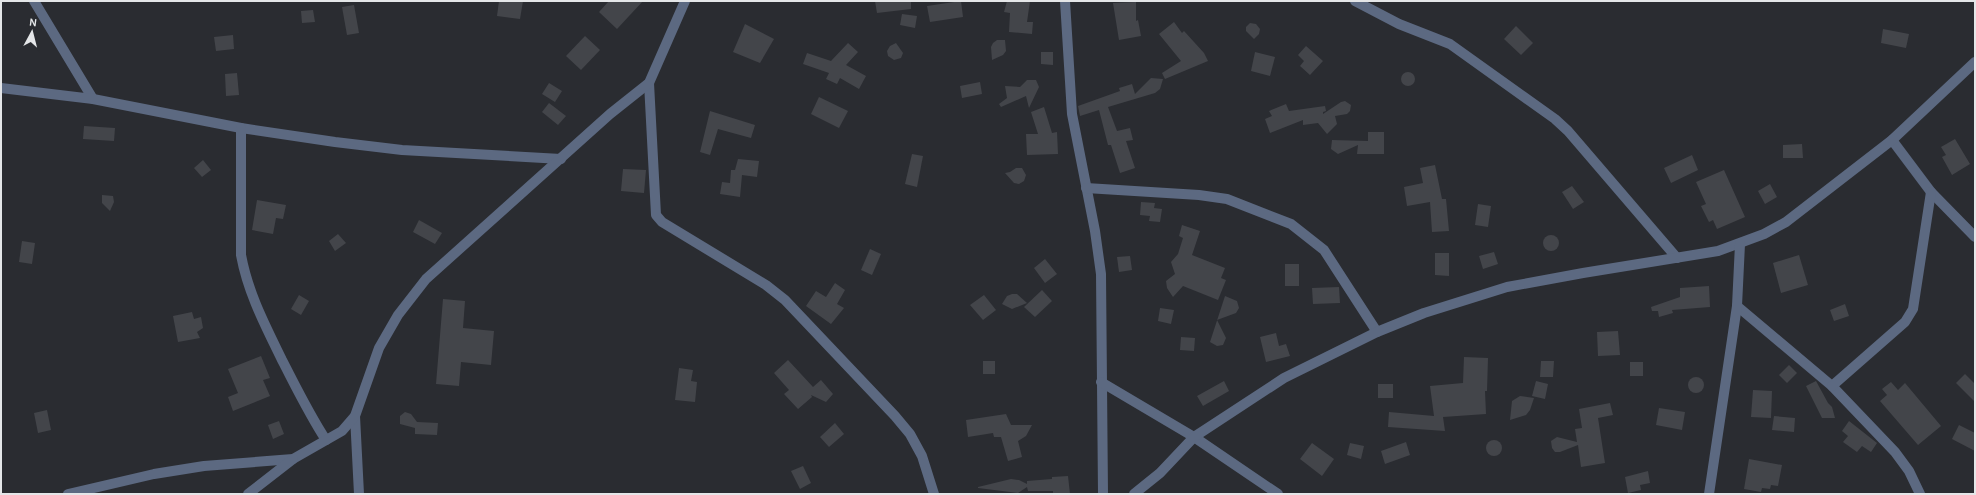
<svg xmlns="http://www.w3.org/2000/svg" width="1976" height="495" viewBox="0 0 1976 495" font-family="Karla,sans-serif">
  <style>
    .building { fill: #43454a }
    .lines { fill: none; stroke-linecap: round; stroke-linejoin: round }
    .minor { stroke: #5c6981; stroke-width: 10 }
  </style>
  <rect width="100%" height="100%" fill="#2a2c31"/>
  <!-- building -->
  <g class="building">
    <polygon points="499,1 523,1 520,19 497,16"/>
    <polygon points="609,1 643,1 617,29 599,12"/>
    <polygon points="875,1 911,1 911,9 877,13"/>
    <polygon points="961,1 963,17 930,22 927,6"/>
    <polygon points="1007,1 1030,1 1027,22 1033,22 1032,34 1009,32 1010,13 1004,12"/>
    <polygon points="1136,2 1136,21 1138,20 1141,36 1119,40 1113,3"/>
    <polygon points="354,5 359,33 347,35 342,7"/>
    <polygon points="313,10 315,22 302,23 301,11"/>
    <polygon points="902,14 917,16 915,28 900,25"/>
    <polygon points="1174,22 1182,33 1184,31 1204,53 1208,61 1165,79 1162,73 1181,61 1159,34"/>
    <polygon points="1250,23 1256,24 1260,29 1259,34 1254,39 1246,31 1246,27"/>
    <polygon points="745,24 774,39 760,63 733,52"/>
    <polygon points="1516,26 1533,43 1521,55 1504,39"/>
    <polygon points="1883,29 1909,34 1906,48 1881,43"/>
    <polygon points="233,35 234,49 216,51 214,37"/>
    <polygon points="585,36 600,50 581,70 566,56"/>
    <polygon points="997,40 1005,40 1006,51 1003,55 992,60 991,47 993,43"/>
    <polygon points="848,43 858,52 846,65 866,76 859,89 840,78 837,84 826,79 829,73 803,64 807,53 831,61"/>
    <polygon points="896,43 903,53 901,58 894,60 888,56 887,51 890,46"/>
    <polygon points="1306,46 1323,61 1310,75 1300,66 1304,61 1298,55"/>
    <polygon points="1041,52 1053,52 1053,65 1041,64"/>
    <polygon points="1255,52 1275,57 1270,76 1251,71"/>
    <circle cx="1408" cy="79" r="7"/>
    <polygon points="237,73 239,95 226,96 225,74"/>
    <polygon points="1151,78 1163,79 1160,89 1155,93 1108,107 1117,131 1130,128 1133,140 1126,141 1135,168 1120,173 1111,145 1108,145 1099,110 1080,116 1078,106 1120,91 1119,88 1132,84 1135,94"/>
    <polygon points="1027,80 1036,80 1039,87 1029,108 1026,96 1001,107 999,104 1007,98 1005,86 1020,87"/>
    <polygon points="980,82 982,94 962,98 960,86"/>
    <polygon points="549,83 562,91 555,102 542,94"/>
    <polygon points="819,97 848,111 839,128 811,114"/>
    <polygon points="1345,101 1351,105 1350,111 1347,114 1335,116 1337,124 1327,134 1318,123 1303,125 1303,120 1270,133 1265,119 1272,116 1269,111 1286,104 1289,111 1325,106 1326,111 1323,112 1323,114 1341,102"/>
    <polygon points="549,103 566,116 558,125 542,112"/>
    <polygon points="1044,107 1052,133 1057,132 1058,154 1027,155 1026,134 1038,134 1031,112"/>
    <polygon points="710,111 755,125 751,138 718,129 710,155 700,152"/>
    <polygon points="84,126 115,128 114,141 83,139"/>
    <polygon points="1368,132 1384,132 1384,154 1357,154 1358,145 1338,154 1331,149 1332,140 1368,141"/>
    <polygon points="1955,139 1970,164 1952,175 1942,157 1946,155 1941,147"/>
    <polygon points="1802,144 1803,158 1783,158 1783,145"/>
    <polygon points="912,154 923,156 917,187 905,184"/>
    <polygon points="1692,155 1698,170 1671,183 1664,168"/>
    <polygon points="738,159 759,161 757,177 742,175 740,197 720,194 722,182 730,183 731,170 735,170"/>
    <polygon points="203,160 211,170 202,177 194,168"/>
    <polygon points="1435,165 1442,199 1446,199 1449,231 1432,232 1430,202 1407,206 1404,187 1423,183 1420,168"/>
    <polygon points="1016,168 1022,168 1026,175 1024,181 1019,184 1014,183 1005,173 1010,172"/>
    <polygon points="623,169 646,170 644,193 621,191"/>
    <polygon points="1724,170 1745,217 1717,229 1713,220 1709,222 1701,206 1706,204 1696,182"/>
    <polygon points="1770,184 1777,197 1765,204 1758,191"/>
    <polygon points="1572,186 1584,202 1573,209 1562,192"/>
    <polygon points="102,195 113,196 114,202 110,211 102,203"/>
    <polygon points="257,200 286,205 283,219 276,218 273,234 252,230"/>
    <polygon points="1141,202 1155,203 1154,208 1162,209 1160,222 1149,221 1150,216 1140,215"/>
    <polygon points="1478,204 1491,206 1488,227 1475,225"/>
    <polygon points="419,220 442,233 435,244 413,232"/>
    <polygon points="1182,225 1200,231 1192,255 1225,268 1221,278 1226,280 1218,300 1183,286 1173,297 1167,288 1166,281 1175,274 1171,262 1178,254 1183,238 1179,236"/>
    <polygon points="338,234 346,243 335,251 329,241"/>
    <circle cx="1551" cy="243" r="8"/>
    <polygon points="22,241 35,243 32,264 19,262"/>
    <polygon points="870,249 881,254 872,275 861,270"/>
    <polygon points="1494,252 1498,264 1483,269 1479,256"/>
    <polygon points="1435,253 1449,253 1449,276 1435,275"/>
    <polygon points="1799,255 1808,285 1781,293 1773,263"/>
    <polygon points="1130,256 1132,270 1119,272 1117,257"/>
    <polygon points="1045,259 1057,274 1045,283 1034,268"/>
    <rect x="1285" y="264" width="14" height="22"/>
    <polygon points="835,283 845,290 837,304 844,308 831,324 806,306 816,291 826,297"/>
    <polygon points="1709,286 1710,307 1672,310 1673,313 1659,317 1658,311 1652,311 1651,307 1680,297 1680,288"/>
    <polygon points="1339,287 1340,303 1313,304 1312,288"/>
    <polygon points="1042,290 1052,301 1035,317 1024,307"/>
    <polygon points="1012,294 1017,294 1027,303 1012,309 1002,304 1007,296"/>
    <polygon points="299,295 309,301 301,315 291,309"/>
    <polygon points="984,295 996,310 983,320 970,305"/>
    <polygon points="1225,296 1237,301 1239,308 1236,313 1217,320 1226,338 1223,345 1217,346 1210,342"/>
    <polygon points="443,299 465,301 463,328 494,331 491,365 461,362 459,386 436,384"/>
    <polygon points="1845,304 1849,316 1834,321 1830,310"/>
    <polygon points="1160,308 1174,310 1171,324 1158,321"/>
    <polygon points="192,312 194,319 201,317 203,328 197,332 200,338 178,342 173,316"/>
    <polygon points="1618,331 1620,355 1598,356 1597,332"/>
    <polygon points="1276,333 1279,346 1286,344 1290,356 1266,362 1260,337"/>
    <polygon points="1181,337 1195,338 1194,351 1180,350"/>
    <polygon points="261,356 270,378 263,380 270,396 233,411 228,397 238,393 228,369"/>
    <polygon points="1464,357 1488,358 1487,391 1485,391 1486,414 1443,417 1445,431 1388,427 1389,412 1434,416 1430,386 1463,383"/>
    <polygon points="788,360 813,387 821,380 833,394 826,402 811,395 812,397 798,409 784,394 789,390 774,373"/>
    <rect x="983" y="361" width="12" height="13"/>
    <polygon points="1541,361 1554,361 1553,377 1540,377"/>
    <rect x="1630" y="362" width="13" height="14"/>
    <polygon points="1789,365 1797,373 1787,383 1779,375"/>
    <polygon points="679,368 693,370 691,381 697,382 695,402 675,400"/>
    <polygon points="1965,374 1975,384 1975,402 1956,383"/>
    <circle cx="1696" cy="385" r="8"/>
    <polygon points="1224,381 1229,391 1203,406 1197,396"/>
    <polygon points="1536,381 1548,384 1545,399 1532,396"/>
    <polygon points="1816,381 1828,403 1832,407 1835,418 1822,418 1806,386"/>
    <polygon points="1891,382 1898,390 1905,383 1941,426 1918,445 1880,401 1887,395 1882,389"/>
    <rect x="1378" y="384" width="15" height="14"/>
    <polygon points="1753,390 1772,391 1771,418 1751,417"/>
    <polygon points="1520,396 1534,398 1530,410 1526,415 1510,420 1512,401"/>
    <polygon points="1610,403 1613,415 1598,418 1605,463 1581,467 1578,445 1560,452 1555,452 1552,448 1551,441 1557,437 1577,442 1575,429 1582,428 1579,409"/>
    <polygon points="1659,408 1685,412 1682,430 1656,425"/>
    <polygon points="47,410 51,430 38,433 34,413"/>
    <polygon points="405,412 411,414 417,422 438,423 437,435 415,434 415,428 400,424 400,416"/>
    <polygon points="1006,414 1011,425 1032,425 1026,436 1018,441 1022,457 1008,461 1001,437 994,437 993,433 968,437 966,420"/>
    <polygon points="1774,416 1795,418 1794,432 1772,430"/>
    <polygon points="279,421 284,434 273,439 268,425"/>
    <polygon points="1849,421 1877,443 1871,452 1862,446 1857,452 1843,442 1848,436 1842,431"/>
    <polygon points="835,423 844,434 829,447 820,437"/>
    <polygon points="1959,425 1975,433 1975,451 1952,439"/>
    <circle cx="1494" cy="448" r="8"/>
    <polygon points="1406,442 1410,455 1385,464 1381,451"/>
    <polygon points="1312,443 1334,459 1322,476 1300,459"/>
    <polygon points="1350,443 1364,446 1361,459 1347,455"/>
    <polygon points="1749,459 1782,465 1778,486 1771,485 1770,489 1762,488 1761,492 1744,489"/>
    <polygon points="803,466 811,483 800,489 791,471"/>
    <polygon points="1648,471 1650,483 1640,485 1641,490 1628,493 1625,477"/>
    <polygon points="1068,476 1070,494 1053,494 1053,491 1028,491 1027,487 1018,493 978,488 978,487 1011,479 1019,480 1027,484 1027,481 1052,479 1052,477"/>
  </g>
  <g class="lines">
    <!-- minor -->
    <g class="minor">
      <polyline points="34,1 93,99"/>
      <polyline points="1065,1 1072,114 1095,231 1101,274 1103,494"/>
      <polyline points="1355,1 1399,24 1450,44 1555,119 1568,131 1677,258"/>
      <polyline points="649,83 656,215 662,222 766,285 785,300 895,416 910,434 922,456 934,494"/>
      <polyline points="1,88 93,99 241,128 335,142 402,150 561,159"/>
      <path d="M241 128V255C248 293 265 325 282 360 296 387 309 414 326 440"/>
      <polyline points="1892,140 1931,192 1975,237"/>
      <polyline points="1086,188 1199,195 1227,199 1291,224 1324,250 1377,332"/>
      <polyline points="1737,306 1832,386 1895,452 1909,471 1920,494"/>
      <polyline points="1101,382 1194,437 1278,494"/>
      <polyline points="1832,386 1905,322 1913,309 1931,192"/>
      <polyline points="355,416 359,494"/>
      <polyline points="68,494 154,474 204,466 293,459 342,431 355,416 379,348 398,315 426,279 610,114 649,83 685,1"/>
      <polyline points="248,494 293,459"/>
      <polyline points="1134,494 1160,473 1194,437 1284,378 1377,332 1424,313 1507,287 1583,273 1718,251 1764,234 1786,222 1892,140 1975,62"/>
      <polyline points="1709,494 1737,306 1740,244"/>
    </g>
  </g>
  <!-- border -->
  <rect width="1976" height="495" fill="none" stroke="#e4e6e8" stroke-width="4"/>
  <!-- north arrow -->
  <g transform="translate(32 32) rotate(7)" stroke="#2a2c31" stroke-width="3" paint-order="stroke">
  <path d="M0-3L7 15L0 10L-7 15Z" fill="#e4e6e8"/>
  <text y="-6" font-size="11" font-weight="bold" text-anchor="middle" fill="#e4e6e8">N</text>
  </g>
</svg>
